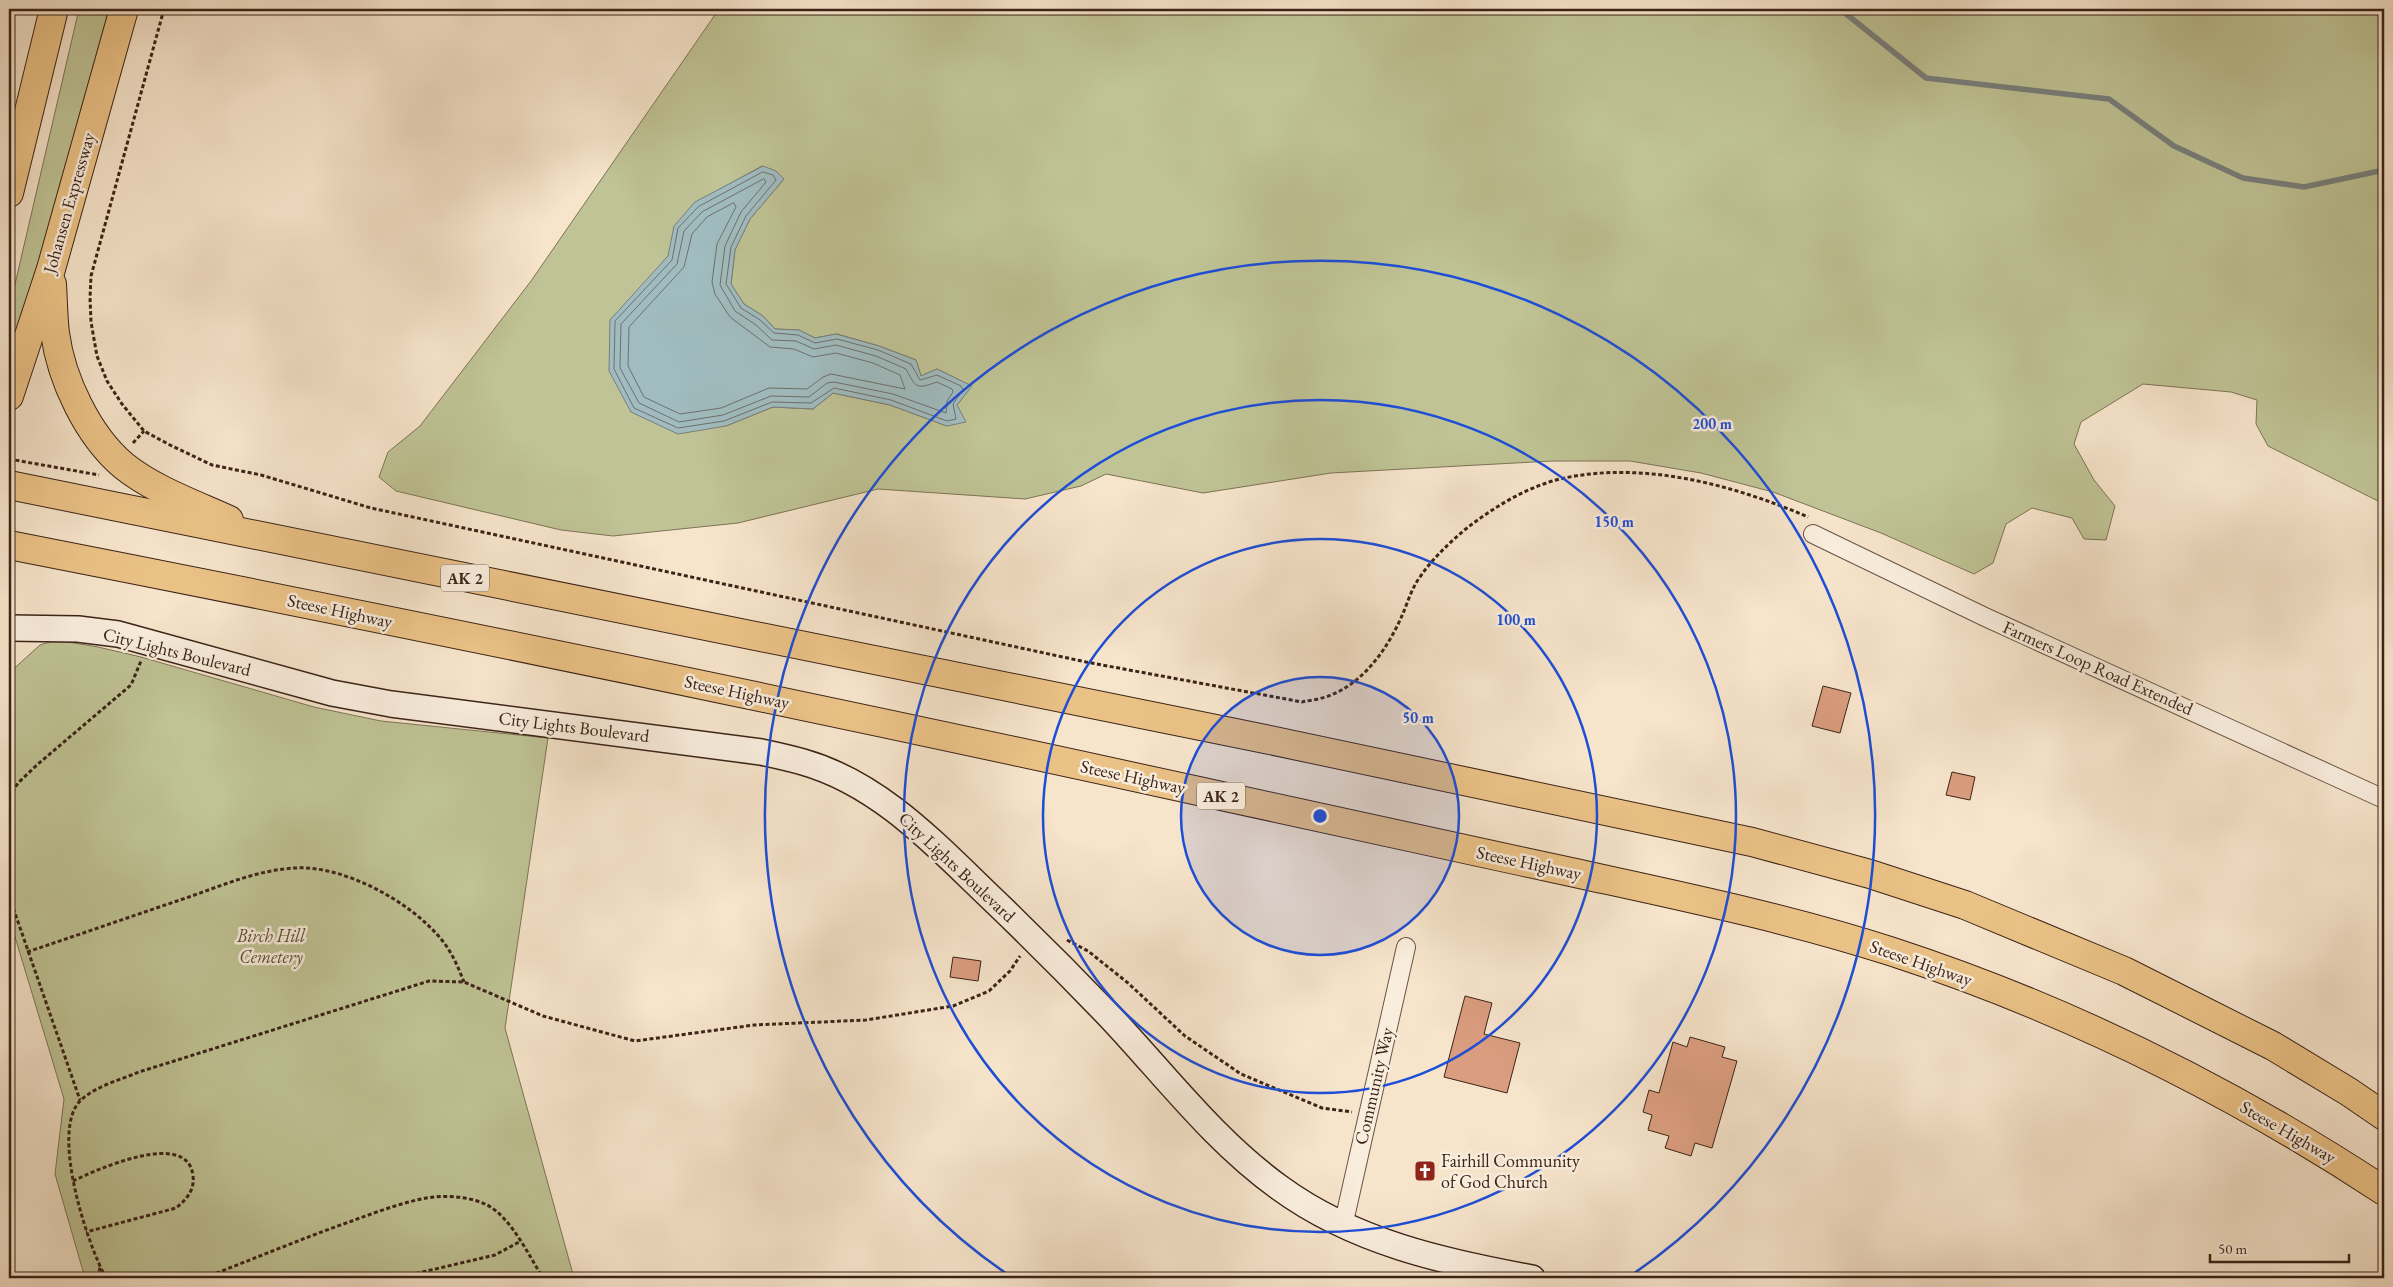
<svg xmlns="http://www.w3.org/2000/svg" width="2393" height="1287" viewBox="0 0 2393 1287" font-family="'EB Garamond',serif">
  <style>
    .green { fill: #bfc395; stroke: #7d7356; fill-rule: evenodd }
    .water { fill: #a0bcc0; stroke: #787f7c }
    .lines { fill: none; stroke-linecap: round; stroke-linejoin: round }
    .shore { stroke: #6e706c; stroke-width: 1 }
    .stream { stroke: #787f7c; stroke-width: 5.5 }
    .building { fill: #da9d7f; stroke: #3b2317 }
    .street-casing { stroke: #6a5344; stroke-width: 20 }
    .secondary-casing { stroke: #3b2317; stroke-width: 28 }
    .highway-casing { stroke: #3b2317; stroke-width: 30 }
    .path { stroke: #3b2317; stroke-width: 3; stroke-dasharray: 4 2.5; stroke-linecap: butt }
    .street { stroke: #f9eddd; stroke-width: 18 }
    .secondary { stroke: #f9eddd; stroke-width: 25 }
    .highway { stroke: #ebc286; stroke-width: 28 }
    .ring { fill: none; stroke: #1d4ed8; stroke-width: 2.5 }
    .labels { text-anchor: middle; stroke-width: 5; stroke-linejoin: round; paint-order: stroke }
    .shield { fill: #f9eddd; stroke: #746052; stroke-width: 1 }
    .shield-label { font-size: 16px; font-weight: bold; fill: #3b2317 }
    .street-label { font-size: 18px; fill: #3b2317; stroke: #f9eddd }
    .park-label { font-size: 18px; font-style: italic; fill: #5c4b36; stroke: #f9eddd }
    .poi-label { font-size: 18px; fill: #3b2317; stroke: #f9eddd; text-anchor: start }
    .centre { fill: #1d4ed8; stroke: #f9eddd; stroke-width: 2.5 }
    .ring-label { font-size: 15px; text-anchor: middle; font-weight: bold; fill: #1d4ed8; stroke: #f9eddd; stroke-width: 5; stroke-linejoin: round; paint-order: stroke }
  </style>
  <rect width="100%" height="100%" fill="#f6e4cb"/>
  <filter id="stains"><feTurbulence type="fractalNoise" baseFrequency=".004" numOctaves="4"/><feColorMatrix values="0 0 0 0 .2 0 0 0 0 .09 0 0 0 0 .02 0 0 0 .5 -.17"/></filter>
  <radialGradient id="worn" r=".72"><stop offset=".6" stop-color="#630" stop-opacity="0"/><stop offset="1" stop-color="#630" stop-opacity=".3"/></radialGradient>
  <!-- green -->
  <g class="green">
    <polygon points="79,9 109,9 9,370 9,310"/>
    <path d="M719 9H2384V499L2380 502 2268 446 2256 424 2257 400 2231 392 2143 384 2081 422 2074 444 2094 480 2115 506 2106 540 2084 539 2072 518 2032 508 2006 524 1993 563 1974 574 1881 533 1773 492 1701 473 1630 461H1552L1331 473 1203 493 1106 474 1081 486 1025 499 878 489 738 523 613 536 561 530 396 491 379 477 388 452 420 426 531 281ZM762 166 784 179 750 219 735 249 731 284 744 304 763 316 775 329 799 330 815 338 837 334 879 346 916 360 921 376 937 369 971 386 957 405 947 426 890 405 833 393 813 409 773 407 726 426 644 285 668 256 695 203Z"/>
    <polygon points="56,640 98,647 141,657 314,707 381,721 548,738 505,1028 574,1278 85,1278 55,1174 64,1099 9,917 9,673 40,645"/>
  </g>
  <!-- water -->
  <polygon class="water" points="763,166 776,171 784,179 750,219 735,250 731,284 744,304 763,316 775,329 799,330 815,338 836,334 879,346 916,360 921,376 937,369 972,386 957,405 966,422 947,426 890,405 833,393 813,409 773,407 726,426 678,434 631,412 609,371 610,320 668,256 674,226 695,202"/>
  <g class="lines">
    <!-- shore -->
    <g class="shore">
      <polygon points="763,172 773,175 776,180 746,216 731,247 726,284 741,308 760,320 774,333 798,335 815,343 837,339 878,350 911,364 920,380 937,375 961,386 963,390 953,404 956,419 947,421 891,400 834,388 811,403 772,402 724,421 678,428 634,408 614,369 615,321 672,260 678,228 698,207"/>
      <path d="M764 179 766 182 741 212 725 246 720 285 735 311 756 325 772 340 796 341 814 349 836 345 876 356 906 369C916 387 915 390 937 382L952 389 953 392 947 401 946 413 893 394 834 382 827 383 809 397 771 396 723 415 679 422 639 403 620 368 621 324 677 264 684 231 702 212Z"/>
      <polygon points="734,203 736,207 717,244 712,282 715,294 730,317 770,347 794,349 813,357 836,353 873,363 900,375 905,389 831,374 823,377 807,389 769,388 721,408 680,414 644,397 628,366 629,327 684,267 692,234 707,217"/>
    </g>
    <!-- stream -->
    <polyline class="stream" points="1840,9 1926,78 2109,99 2174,146 2243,178 2304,187 2384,170"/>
  </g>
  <!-- building -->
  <g class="building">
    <polygon points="1823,686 1851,693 1840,733 1812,726"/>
    <polygon points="1952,772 1975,777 1970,800 1946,795"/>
    <polygon points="953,957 981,961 978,981 950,977"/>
    <polygon points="1465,996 1492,1003 1484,1034 1520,1043 1507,1093 1444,1077"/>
    <polygon points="1690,1037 1725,1047 1722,1057 1737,1061 1712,1148 1695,1143 1691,1156 1665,1148 1669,1136 1648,1130 1652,1115 1643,1112 1649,1090 1659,1093 1673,1042 1687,1047"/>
  </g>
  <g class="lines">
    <!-- street casing -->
    <g class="street-casing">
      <g id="street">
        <polyline points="1813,534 1985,617 2384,799"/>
        <polyline points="1343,1226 1406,947"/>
      </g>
    </g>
    <!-- secondary casing -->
    <g class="secondary-casing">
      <path id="secondary" d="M9 628 78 629 118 634 332 693 391 704 761 752C775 755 789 758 803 762 877 783 931 840 985 892 1029 934 1072 977 1114 1021 1168 1079 1216 1142 1280 1188 1354 1242 1444 1262 1532 1278"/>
    </g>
    <!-- highway casing -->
    <g class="highway-casing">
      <g id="highway">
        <polyline points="9,193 54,9"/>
        <path d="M52 284C53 300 53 317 55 333 61 379 88 436 124 466 154 490 194 504 229 520"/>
        <polyline points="9,396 51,269 124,9"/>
        <polyline points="9,485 1265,739 1752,842 1870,874 1965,905 2124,971 2273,1046 2349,1092 2384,1116"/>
        <path d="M9 545C408 623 806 705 1203 792 1328 819 1454 847 1580 874 1685 897 1791 919 1893 952 2067 1009 2232 1091 2384 1191"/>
      </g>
    </g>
    <!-- path -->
    <g class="path">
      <path d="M164 9 91 276 90 298 91 322 97 356 107 381 122 404 144 431 170 445 212 465 261 475 371 508 1086 662 1302 702C1311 700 1322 699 1331 695 1364 682 1387 649 1401 618 1407 605 1411 589 1420 577 1433 558 1449 543 1467 528 1494 507 1527 487 1560 479 1642 460 1734 485 1808 517"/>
      <polyline points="133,443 144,431"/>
      <polyline points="9,459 99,475"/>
      <polyline points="9,798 18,783 38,764 131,685 141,661"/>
      <polyline points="9,896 80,1100"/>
      <polyline points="1067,940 1088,951 1128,983 1185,1036 1241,1074 1322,1108 1352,1112"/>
      <path d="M27 952C81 934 135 915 189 897 223 885 258 870 295 868 344 865 411 902 441 939 452 952 458 967 464 982"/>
      <path d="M73 1181C96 1170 188 1128 193 1176 195 1190 186 1200 176 1208L86 1232"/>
      <polyline points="98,1278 100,1267"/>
      <path d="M106 1278C88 1246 49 1130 81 1100 96 1086 120 1080 139 1072L429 981 464 982 543 1016 635 1041 754 1025 866 1020 953 1006 989 991 1010 971 1020 956"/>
      <path d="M204 1278C253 1259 301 1239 349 1222 374 1213 400 1203 426 1198 445 1195 467 1196 485 1204 510 1215 529 1256 543 1278"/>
      <polyline points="397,1278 495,1255 521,1241"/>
    </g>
    <!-- street -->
    <use href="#street" class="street"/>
    <!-- secondary -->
    <use href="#secondary" class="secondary"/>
    <!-- highway -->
    <use href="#highway" class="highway"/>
  </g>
  <!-- distance rings -->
  <circle cx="1320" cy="816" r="139" fill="#1d4ed8" fill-opacity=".12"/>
  <g class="ring">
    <circle cx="1320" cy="816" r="139"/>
    <circle cx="1320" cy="816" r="277"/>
    <circle cx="1320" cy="816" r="416"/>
    <path d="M1010 1276A555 555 0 1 1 1630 1276"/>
  </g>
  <!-- icons -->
  <defs>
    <g id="church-square" transform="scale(1.125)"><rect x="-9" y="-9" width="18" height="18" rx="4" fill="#8f2418" stroke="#f9eddd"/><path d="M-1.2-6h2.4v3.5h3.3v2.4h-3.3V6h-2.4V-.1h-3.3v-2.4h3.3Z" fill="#fff"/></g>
  </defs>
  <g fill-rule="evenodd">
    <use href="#church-square" x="1425" y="1171"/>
  </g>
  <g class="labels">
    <!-- shield labels -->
    <g class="shield">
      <rect x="441" y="564.5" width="48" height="27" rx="4"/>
      <rect x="1197" y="782.5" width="48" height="27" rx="4"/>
    </g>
    <g class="shield-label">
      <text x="465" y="584">AK 2</text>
      <text x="1221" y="802">AK 2</text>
    </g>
    <!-- street labels -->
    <g class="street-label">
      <text transform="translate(69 203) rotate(-74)" y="6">Johansen Expressway</text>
      <text transform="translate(340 611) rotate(12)" y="6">Steese Highway</text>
      <text transform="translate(177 652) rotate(14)" y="6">City Lights Boulevard</text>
      <text transform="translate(2098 668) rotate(24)" y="6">Farmers Loop Road Extended</text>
      <text transform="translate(737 692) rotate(12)" y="6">Steese Highway</text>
      <text transform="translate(574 727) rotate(7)" y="6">City Lights Boulevard</text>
      <text transform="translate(1133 777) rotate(12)" y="6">Steese Highway</text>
      <text transform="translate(1529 863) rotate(12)" y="6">Steese Highway</text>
      <text transform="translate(957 867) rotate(43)" y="6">City Lights Boulevard</text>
      <text transform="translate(1921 963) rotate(19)" y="6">Steese Highway</text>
      <text transform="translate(1374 1086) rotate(-77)" y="6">Community Way</text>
      <text transform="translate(2288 1132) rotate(30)" y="6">Steese Highway</text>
    </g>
    <!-- park labels -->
    <g class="park-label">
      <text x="271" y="942">Birch Hill<tspan x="271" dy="21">Cemetery</tspan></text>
    </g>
    <!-- poi labels -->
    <g class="poi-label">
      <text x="1441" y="1167">Fairhill Community<tspan x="1441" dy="21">of God Church</tspan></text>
    </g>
  </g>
  <circle cx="1320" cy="816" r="8" class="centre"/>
  <g class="ring-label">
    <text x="1712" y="429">200 m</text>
    <text x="1614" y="527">150 m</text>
    <text x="1516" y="625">100 m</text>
    <text x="1418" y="723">50 m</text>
  </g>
  <!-- margin -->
  <rect width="2393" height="1287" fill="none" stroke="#f6e4cb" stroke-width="30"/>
  <rect x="10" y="10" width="2373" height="1267" fill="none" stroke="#3b2317" stroke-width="2.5"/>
  <rect x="15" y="15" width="2363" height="1257" fill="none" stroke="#3b2317"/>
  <!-- scale -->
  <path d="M2210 1254v8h139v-8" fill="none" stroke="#3b2317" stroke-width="2.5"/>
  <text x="2218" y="1254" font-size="15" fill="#3b2317" stroke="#f9eddd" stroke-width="4" paint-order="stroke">50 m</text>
  <rect width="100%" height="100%" filter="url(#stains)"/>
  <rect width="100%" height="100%" fill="url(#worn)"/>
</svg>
